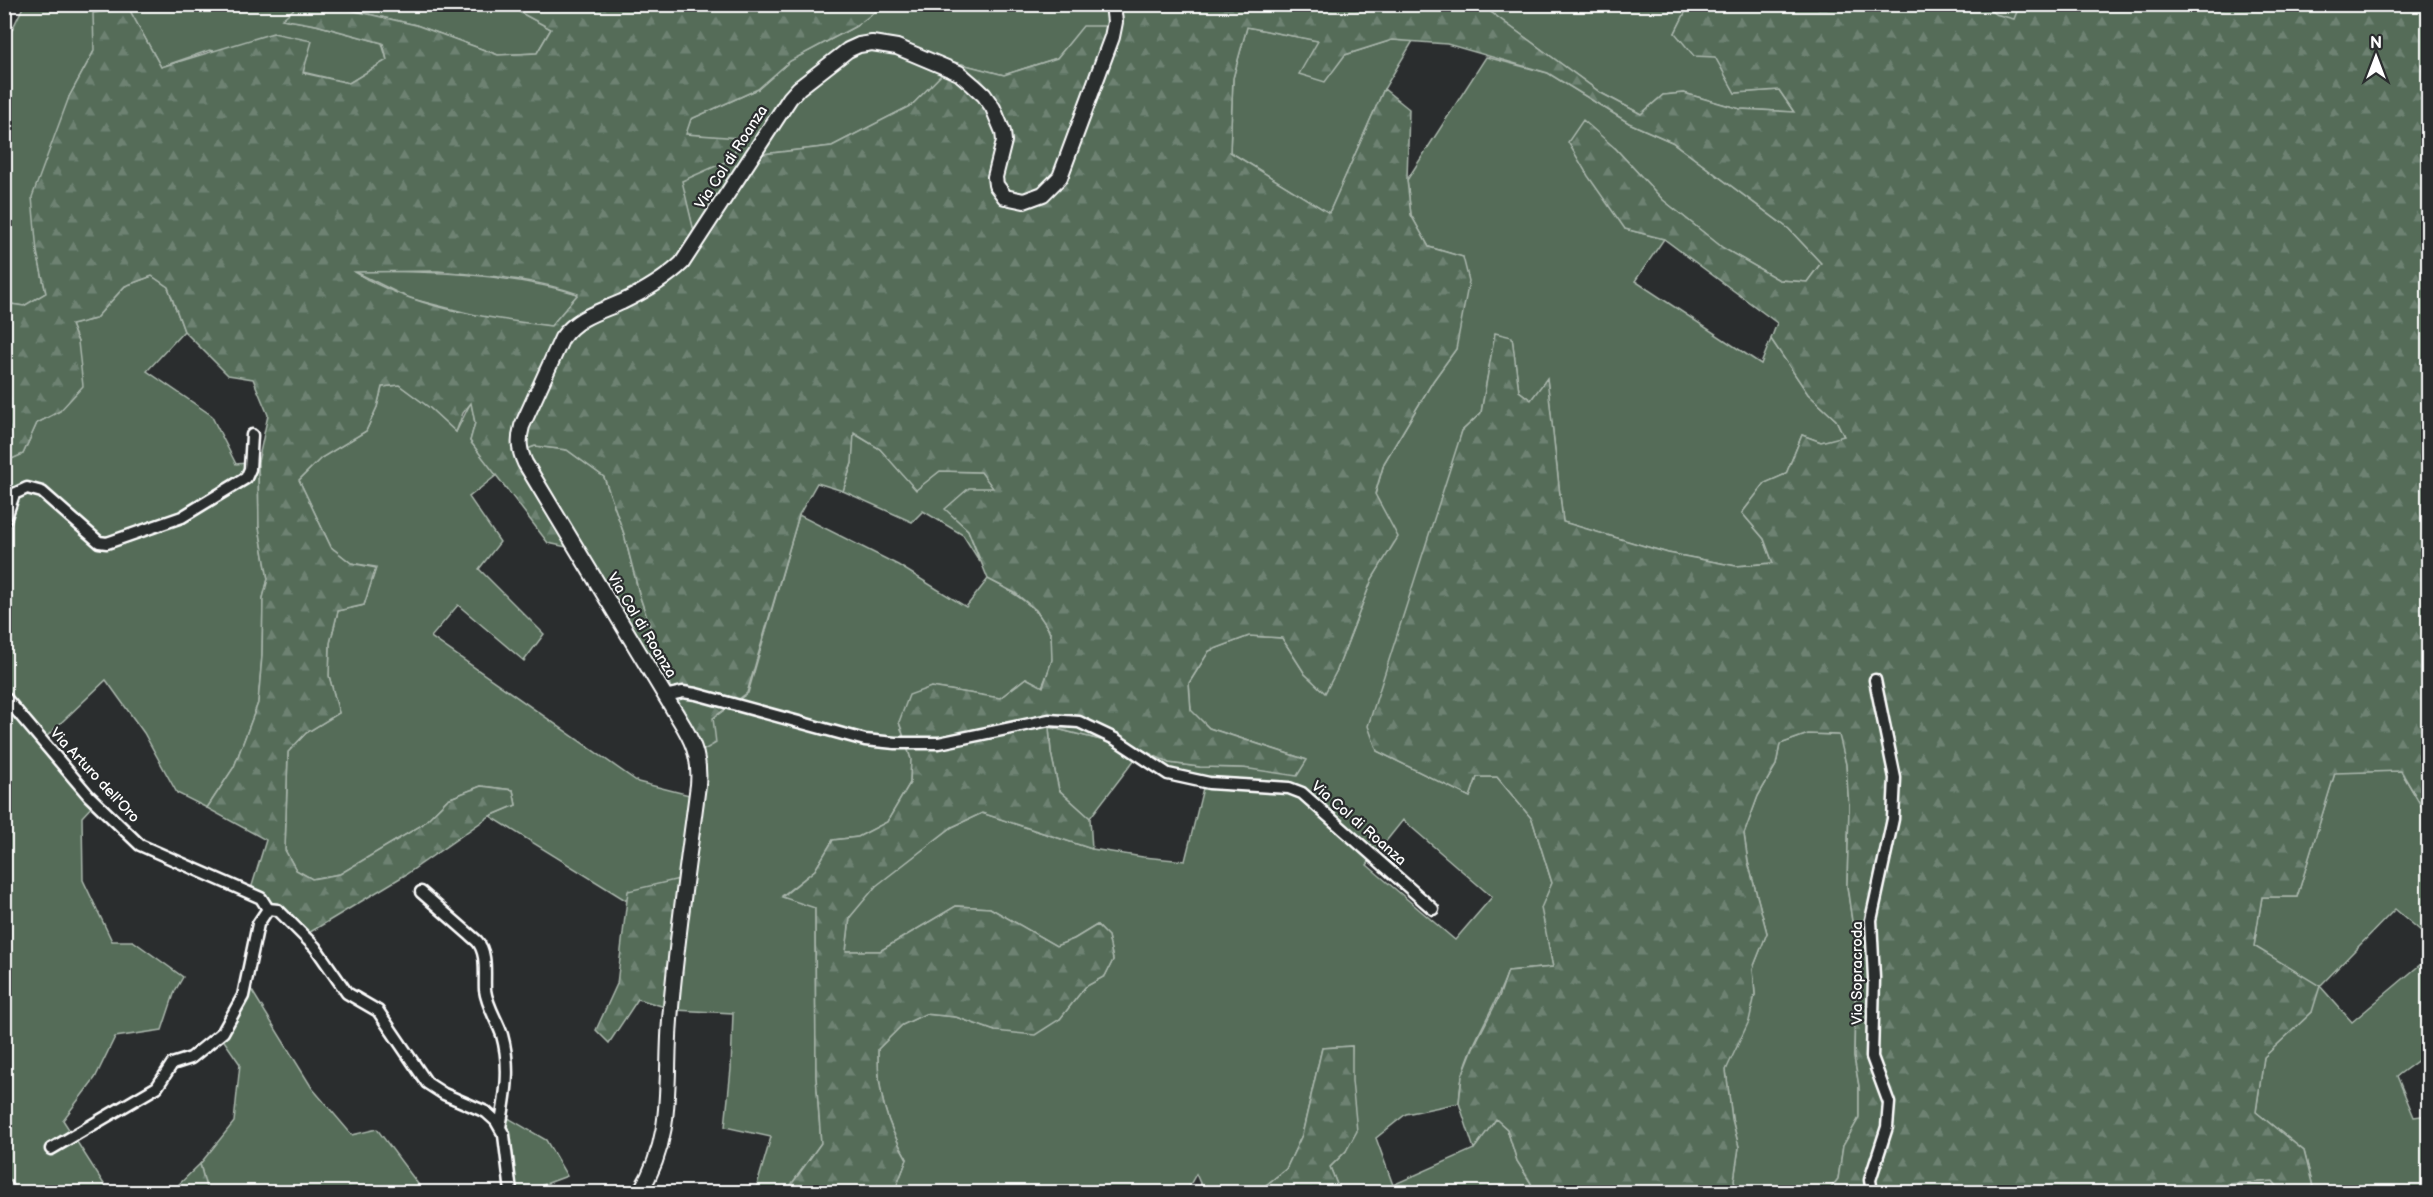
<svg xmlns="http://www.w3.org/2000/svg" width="2433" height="1197" viewBox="0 0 2433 1197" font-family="'Balsamiq Sans',sans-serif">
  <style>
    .green { fill: #546c59; stroke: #aab6ac; stroke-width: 1.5; fill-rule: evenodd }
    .forest { fill: url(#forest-firs); stroke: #aab6ac; stroke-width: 1.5; fill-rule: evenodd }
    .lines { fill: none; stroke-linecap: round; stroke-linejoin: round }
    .minor-casing { stroke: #fff; stroke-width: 15 }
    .tertiary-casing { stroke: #fff; stroke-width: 18 }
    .minor { stroke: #2a2d2e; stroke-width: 10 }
    .tertiary { stroke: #2a2d2e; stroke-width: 14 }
    .labels { text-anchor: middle; stroke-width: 4.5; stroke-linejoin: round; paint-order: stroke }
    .street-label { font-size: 15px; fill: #fff; stroke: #2a2d2e }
  </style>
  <defs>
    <pattern id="forest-firs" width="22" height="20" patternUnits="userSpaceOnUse" patternTransform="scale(1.5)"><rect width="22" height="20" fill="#546c59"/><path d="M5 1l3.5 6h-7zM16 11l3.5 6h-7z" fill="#6e8272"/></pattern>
  </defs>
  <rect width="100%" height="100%" fill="#2a2d2e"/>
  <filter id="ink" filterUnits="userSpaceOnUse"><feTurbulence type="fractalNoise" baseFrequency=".0167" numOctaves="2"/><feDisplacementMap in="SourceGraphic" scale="12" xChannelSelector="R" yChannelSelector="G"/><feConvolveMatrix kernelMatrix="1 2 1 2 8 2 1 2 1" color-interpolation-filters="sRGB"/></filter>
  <g filter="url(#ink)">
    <!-- green -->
    <g class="green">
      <polygon points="445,4 463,9 512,8 551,29 537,53 498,55 416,25 329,5"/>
      <polygon points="24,5 299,5 283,19 316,25 382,43 387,60 349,83 210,50 161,67 129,9 94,51 69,97 37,252 46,293 24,306 4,303 5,44"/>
      <polygon points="884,5 1121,5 1122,26 1083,27 1057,58 1004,75 954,62 912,105 832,146 763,154 697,244 681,180 732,159 739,139 685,134 691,119 758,89 790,61 856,26"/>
      <polygon points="1481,5 1689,5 1675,33 1715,56 1735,93 1779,90 1794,112 1740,109 1684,93 1663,95 1641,114 1601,93"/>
      <polygon points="1982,5 2020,5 2015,20 1995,14"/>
      <polygon points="1247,27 1319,41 1345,55 1392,40 1413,41 1384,89 1329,213 1230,152 1233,78"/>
      <path d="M1486 57 1548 73 1629 123 1672 142 1789 229 1821 263 1807 282 1779 280 1723 248 1663 200 1616 149 1625 229 1664 239 1635 281 1761 364 1771 339 1808 394 1836 420 1844 437 1821 442 1802 435 1786 474 1765 483 1742 513 1764 539 1773 563 1736 566 1668 553 1563 522 1547 379 1531 400 1519 391 1512 338 1495 334 1481 413 1462 431 1377 751 1470 797 1477 777H1497L1532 819 1552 883 1542 908 1553 967 1508 971C1496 1007 1472 1039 1463 1075 1460 1084 1460 1094 1459 1103L1406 1114 1376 1138 1393 1185 1474 1149 1496 1119 1507 1129 1517 1161 1531 1183 1533 1192H1340L1330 1167 1346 1151 1352 1046 1322 1048 1302 1135 1286 1169 1265 1186 1264 1192H1204L1196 1174 1186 1192H900L897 1185 907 1159C886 1124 877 1090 878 1049L902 1025 925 1014 956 1017 995 1031 1060 1019 1085 987 1105 976 1113 960 1108 936 1097 925 1074 939 1056 946 990 908 956 906 880 951H846L850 917 876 885 952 827 982 813 1092 849 1143 857 1185 861 1203 788 1135 759 1090 818 1059 790 1051 753 1049 727 1145 751 1169 763 1200 767 1243 768 1307 760 1209 728 1191 711 1189 683 1209 651 1249 636 1282 638 1305 674 1325 692 1337 670 1372 579 1397 537 1375 495 1384 463 1433 381 1456 349 1463 257 1429 247 1411 215 1407 180ZM1403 820 1492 897 1455 940 1367 865Z"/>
      <path d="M354 271C430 271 504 273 578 294L551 326 495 320 408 298Z"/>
      <polygon points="152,276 168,287 184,331 147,371 211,415 236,464 258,462 259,527 268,579 263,598 262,656 258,703 234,767 207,808 177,793 144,733 106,680 45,738 94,804 82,817 83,880 112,941 133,941 183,977 175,991 162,1030 115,1037 95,1078 63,1120 109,1192 18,1192 5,1173 4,462 23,454 37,423 60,411 78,342 71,325 95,319 125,286"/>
      <path d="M399 385 430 408 456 432 471 402 475 423 470 441 497 475 469 497 500 542 479 569 544 634 524 661 458 605 431 637 638 782 701 798 694 756 713 718 748 693 799 515 898 565 966 607 988 579C1020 595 1059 619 1052 660 1050 669 1045 679 1042 687L1026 678 1000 698 931 687 899 722 911 759 910 783 887 822 858 837 833 840 815 870 782 896 815 907 816 1076 821 1143 786 1192H755L771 1137 725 1127 731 1069 733 1013 675 1010 629 891 627 901 490 816 516 805 513 790 481 786 448 799 422 825 340 874 312 879 296 870 285 850 288 752 306 733 339 713 329 676 330 643 338 611 364 605 376 567 351 563 331 547 299 480 321 458 366 431 377 407 382 387Z"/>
      <polygon points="853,433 880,449 916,489 940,471 981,472 994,488 946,509 968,530 980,562 963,535 923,511 912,522 843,491 852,463"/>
      <polygon points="535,446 567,450 604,477 624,534 640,597 684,727 513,454"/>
      <polygon points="1808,734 1840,735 1846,764 1849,807 1847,886 1856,949 1854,1057 1859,1086 1859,1118 1843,1146 1838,1179 1828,1192 1736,1192 1734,1180 1739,1147 1732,1119 1726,1070 1755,995 1753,968 1767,933 1748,862 1744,834 1758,796 1776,765 1780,744"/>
      <polygon points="2401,771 2423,809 2428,802 2428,937 2395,909 2320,986 2352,1022 2428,958 2428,1053 2397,1076 2414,1117 2428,1115 2428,1192 2312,1192 2313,1187 2304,1151 2256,1112 2264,1057 2312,1012 2254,946 2262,897 2297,897 2335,772"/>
      <polygon points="249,986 312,1088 352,1135 377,1129 424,1192 207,1192 200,1164 234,1122 240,1064 222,1038"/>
      <polygon points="498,1112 546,1140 567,1176 524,1192 504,1192"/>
      <polygon points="2273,1181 2282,1192 2226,1192 2228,1184"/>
    </g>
    <!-- forest -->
    <g class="forest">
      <path d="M1982 4 1995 14 2014 19 2020 4 2428 5V802L2424 810 2401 771 2335 773 2297 897H2262L2254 946 2320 986 2312 1012 2264 1057 2256 1112 2304 1151 2313 1187 2312 1192H2282L2273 1181 2228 1184 2226 1192H1828L1838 1179 1843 1146 1859 1118V1086L1854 1057 1856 949 1847 886 1849 807 1846 764 1839 735 1808 734 1780 744 1776 765 1758 796 1744 834 1748 862 1767 933 1753 968 1755 995 1749 1021 1726 1070 1732 1119 1739 1147 1734 1180 1736 1192H1533L1531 1183 1517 1161 1507 1129 1496 1119 1474 1149 1459 1103 1462 1076 1473 1048 1499 997 1508 971 1553 967 1541 908 1552 883 1532 819 1497 777H1477L1470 797 1377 751 1368 726 1462 431 1481 413 1495 333 1512 337 1519 391 1531 400 1547 378 1563 522 1668 553 1736 566 1773 563 1764 539 1742 513 1765 483 1786 474 1802 435 1821 442 1844 436 1836 420 1808 394 1771 339 1777 323 1664 239 1625 229 1588 176 1568 142 1583 120 1616 149 1663 200 1723 248 1779 280 1807 282 1821 263 1789 229 1672 142 1629 123 1548 73 1447 44 1392 40 1345 55 1325 82 1299 74 1318 41 1247 27 1233 78 1230 152 1329 213 1384 89 1409 109 1407 180 1411 215 1429 247 1463 257 1469 281 1456 349 1433 381 1384 463 1375 494 1398 537 1372 579 1337 670 1325 693 1305 674 1282 638 1249 636 1209 651 1189 683 1191 710 1209 728 1307 760 1297 776 1243 768 1200 767 1169 763 1145 751 1049 727 1051 753 1059 790 1090 818 1092 849 982 813 952 827 876 886 850 917 846 951H880L956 906 990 908 1056 946 1074 939 1097 925 1108 936 1113 960 1105 976 1085 987 1060 1019 1035 1035 995 1031 956 1017 925 1014 902 1025 878 1049C877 1090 886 1124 907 1159L897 1185 900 1192H786L821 1143 816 1076 815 908 782 897 815 870 833 840 858 837 887 822 910 783 911 759 899 722 909 695 931 687 1000 698 1026 678 1043 687 1052 660 1051 633 1036 610 1015 593 988 579 968 530 945 509 969 488H993L981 472 940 471 916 490 880 449 854 433 852 463 843 491 817 483 799 515 747 693 713 718 716 743 694 756 640 597 624 534 604 477 567 450 535 446 514 454 576 549 548 543 470 441 475 423 471 403 463 413 456 432 430 408 399 385 382 387 377 407 366 431 321 458 299 480 331 547 351 563 376 568 364 605 338 611 330 643 329 676 339 713 306 733 288 752 285 850 296 870 312 879 340 874 422 825 448 799 481 786 513 790 516 805 490 816 405 875 307 934 271 902 251 889 266 840 207 808 234 767 258 703 262 656 263 598 268 579 259 527 258 462 268 415 253 379 228 375 184 331 168 287 152 276 125 286 95 319 71 325 78 342 83 386 60 411 37 423 23 454 5 462 4 303 24 306 46 293 37 252 32 197 69 97 94 51 93 13 129 9 161 67 273 33 312 41 303 73 349 83 387 60 383 43 316 25 282 19 299 5H329L416 25 498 55 537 53 551 29 512 8 463 9 445 5H884L856 26 790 61 758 89 691 119 686 134 739 138 732 159 682 181 697 244 763 154 832 146 912 105 954 62 1004 75 1057 58 1083 26H1122L1121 5H1481L1601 93 1641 114 1663 95 1684 93 1740 109 1794 112 1779 90 1735 93 1715 57 1694 56 1675 33 1689 5ZM438 271C484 276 533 278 578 294L551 326C484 318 413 308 355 272Z"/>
      <polygon points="692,876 675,1010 638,999 609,1043 596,1030 617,984 628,891"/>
      <polygon points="1352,1046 1352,1081 1357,1131 1346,1151 1330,1167 1340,1192 1264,1192 1265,1186 1286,1169 1302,1135 1322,1048"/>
      <polygon points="200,1164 207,1192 171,1192"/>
    </g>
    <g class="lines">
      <!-- minor casing -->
      <g class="minor-casing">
        <g id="minor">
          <polyline points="4,523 14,494 27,488 42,492 99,542 107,543 182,517 246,478 250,469 252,435"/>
          <polyline points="4,696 89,796 140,845 261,898 268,909"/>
          <polyline points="665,696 683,692 696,694 865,740 895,743 939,743 1049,720 1079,722 1115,739 1168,774 1209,783 1289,788 1302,793 1433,909"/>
          <path d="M421 892 477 941C488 953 484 975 485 990 487 1006 497 1020 502 1035 511 1067 506 1095 500 1127"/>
          <polyline points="268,909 278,910 315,947 347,993 378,1011 427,1083 444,1094 486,1112 496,1121 504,1135 511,1192"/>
          <polyline points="51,1149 157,1087 172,1064 191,1058 223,1032 243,996 258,924 268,909"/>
          <polyline points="1872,1192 1870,1180 1887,1127 1889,1103 1872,1057 1874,978 1871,920 1893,819 1895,778 1875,680"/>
        </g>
      </g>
      <!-- tertiary casing -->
      <g class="tertiary-casing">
        <path id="tertiary" d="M640 1192C675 1135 665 1083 670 1020 676 942 688 863 698 785 700 762 695 746 684 727L525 463C519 450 518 441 522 426L562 338C577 317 599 312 622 302 643 292 665 279 682 263L790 98 799 88 848 50 859 45 872 43 897 47 959 73 973 85 984 95 993 108 1003 132 1004 141 995 177 996 185 1005 197 1024 201 1043 194 1060 177 1112 37 1115 22 1113 4"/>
      </g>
      <!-- minor -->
      <use href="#minor" class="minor"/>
      <!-- tertiary -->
      <use href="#tertiary" class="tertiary"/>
    </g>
  </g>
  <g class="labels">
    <!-- street labels -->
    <g class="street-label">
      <text transform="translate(731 157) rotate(-57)" y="5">Via Col di Roanza</text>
      <text transform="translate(642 625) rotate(59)" y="5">Via Col di Roanza</text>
      <text transform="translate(95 775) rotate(47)" y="5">Via Arturo dell'Oro</text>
      <text transform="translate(1359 823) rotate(41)" y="5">Via Col di Roanza</text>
      <text transform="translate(1857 973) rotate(-90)" y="5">Via Sopracroda</text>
    </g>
  </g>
  <!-- margin -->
  <rect width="2433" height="1197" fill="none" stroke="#2a2d2e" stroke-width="24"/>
  <rect x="12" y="12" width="2409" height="1173" fill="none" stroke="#fff" stroke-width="2" filter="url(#ink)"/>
  <!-- north arrow -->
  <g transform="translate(2376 57)" stroke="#2a2d2e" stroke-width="4.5" paint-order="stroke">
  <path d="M0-4.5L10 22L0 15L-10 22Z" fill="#ffffff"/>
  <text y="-9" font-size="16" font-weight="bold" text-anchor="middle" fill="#ffffff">N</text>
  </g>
</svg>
